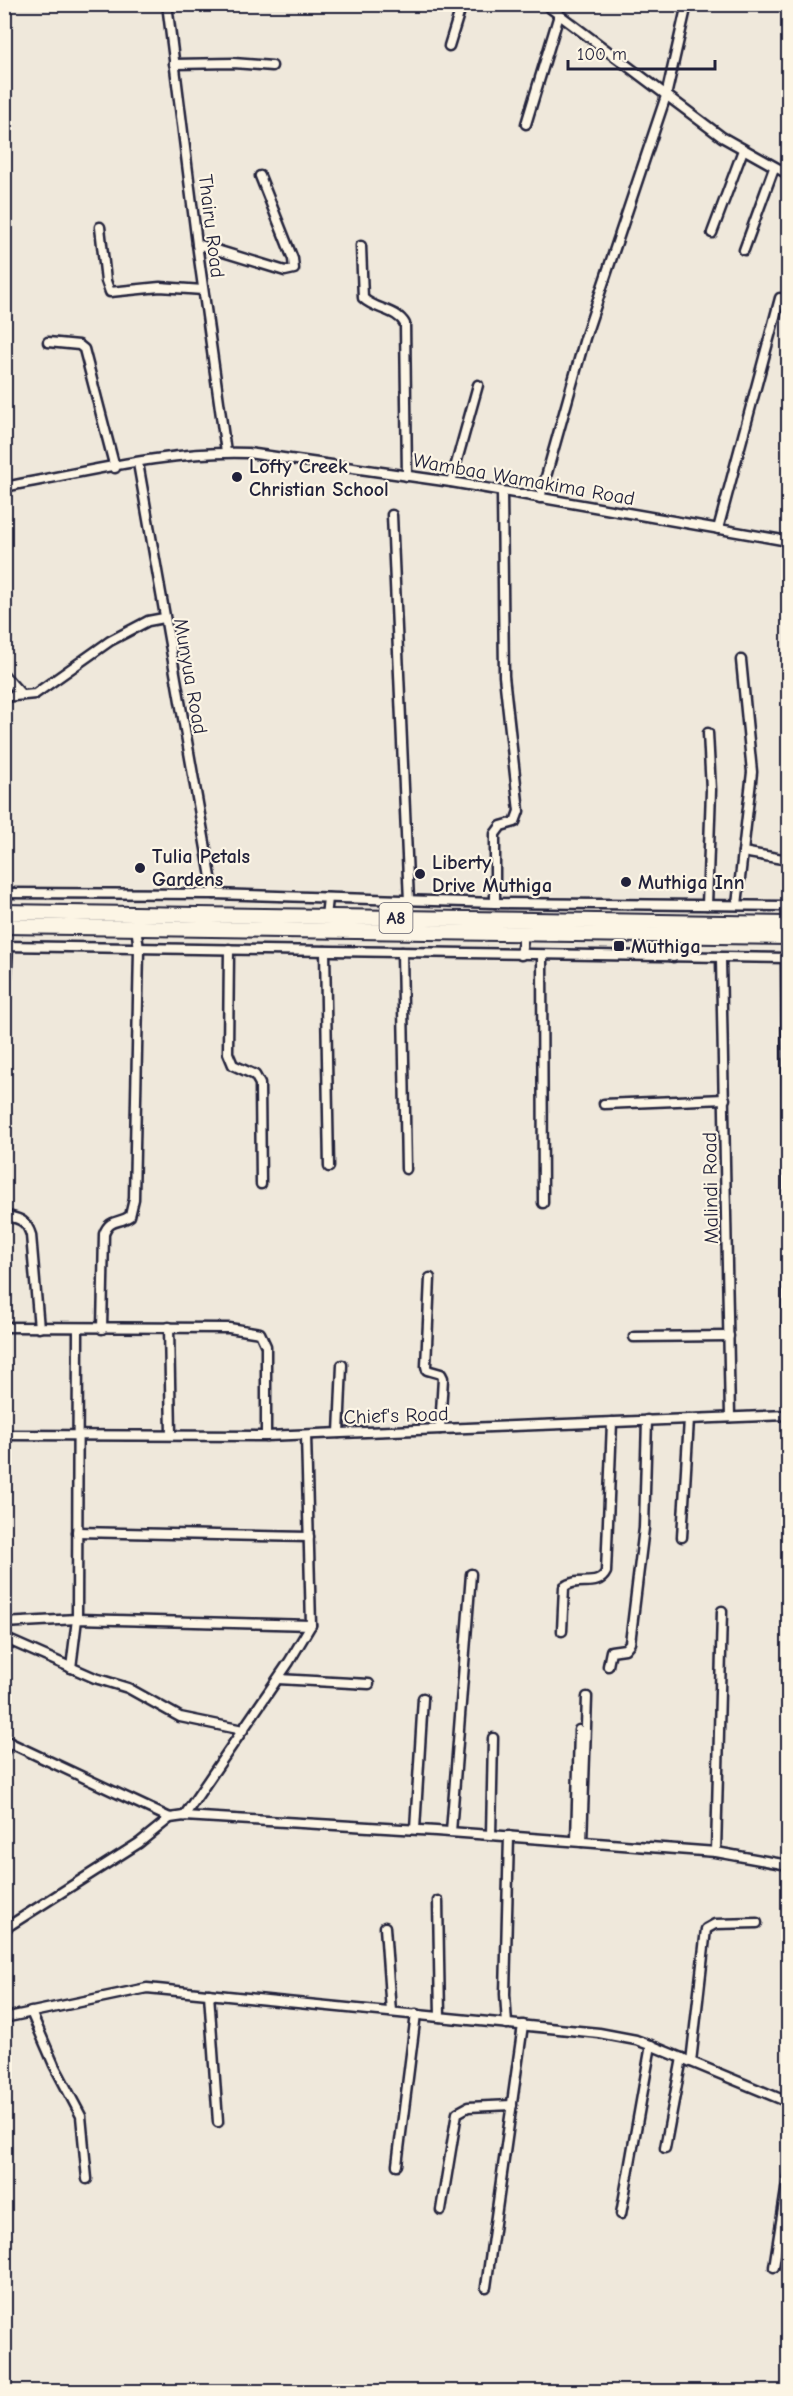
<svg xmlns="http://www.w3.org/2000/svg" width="793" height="2396" viewBox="0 0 793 2396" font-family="'Comic Neue',sans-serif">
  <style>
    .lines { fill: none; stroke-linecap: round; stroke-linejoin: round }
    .minor-casing { stroke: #22223b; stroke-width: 13 }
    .trunk-casing { stroke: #22223b; stroke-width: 18 }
    .minor { stroke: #fcf5e5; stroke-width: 8 }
    .trunk { stroke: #fcf5e5; stroke-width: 14 }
    .poi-dot { fill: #22223b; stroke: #fcf5e5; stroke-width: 2 }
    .labels { text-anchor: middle; stroke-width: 4.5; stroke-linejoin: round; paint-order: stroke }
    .shield { fill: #fcf5e5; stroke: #63616e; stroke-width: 1.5 }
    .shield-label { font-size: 18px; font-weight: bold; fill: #22223b }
    .street-label { font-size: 20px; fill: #22223b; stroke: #fcf5e5 }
    .poi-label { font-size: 20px; font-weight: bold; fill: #22223b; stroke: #fcf5e5; text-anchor: start }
  </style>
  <rect width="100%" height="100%" fill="#efe8db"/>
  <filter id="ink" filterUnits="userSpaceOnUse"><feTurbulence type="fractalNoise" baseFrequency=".0167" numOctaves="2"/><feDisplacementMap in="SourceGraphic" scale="12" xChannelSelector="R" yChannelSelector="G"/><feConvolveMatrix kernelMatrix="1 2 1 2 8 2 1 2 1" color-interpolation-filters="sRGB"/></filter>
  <g filter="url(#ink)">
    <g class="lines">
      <!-- minor casing -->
      <g class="minor-casing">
        <g id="minor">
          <polyline points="167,4 197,244 226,452"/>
          <polyline points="545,4 722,137 788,174"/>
          <polyline points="449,46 462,4"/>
          <polyline points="174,64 233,63 272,66"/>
          <polyline points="526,124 559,15"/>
          <polyline points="100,227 106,281 110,292 160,287 203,290"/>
          <polyline points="712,233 743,150"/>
          <polyline points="197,244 285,271 294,269 293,259 260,176"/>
          <path d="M361 246 363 298C375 310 397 309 405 324L407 476"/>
          <polyline points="744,250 774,168"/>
          <polyline points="48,342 79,345 84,349 115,468"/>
          <polyline points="138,463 214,894"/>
          <polyline points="451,482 478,385"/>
          <path d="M4 487C82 473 169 450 248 453L451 482 788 541"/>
          <polyline points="540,498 585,338 666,96 687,4"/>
          <polyline points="392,515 409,901"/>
          <polyline points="718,529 780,298"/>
          <polyline points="4,675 22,695"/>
          <polyline points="4,697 35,694 110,641 148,621 164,618"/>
          <polyline points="743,852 788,860"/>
          <polyline points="4,893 214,894 495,903 788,906"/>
          <polyline points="495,903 495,834 501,826 515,822 519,811 504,676 502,492"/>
          <polyline points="707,905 711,790 708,733"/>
          <polyline points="737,905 752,772 741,660"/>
          <polyline points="326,917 328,898"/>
          <polyline points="4,946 788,958"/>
          <polyline points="229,949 228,1053 233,1065 255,1075 260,1084 261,1184"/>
          <polyline points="325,951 329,1167"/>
          <polyline points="402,952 406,1169"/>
          <polyline points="521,955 524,932"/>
          <polyline points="542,955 543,1203"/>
          <polyline points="673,957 675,935"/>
          <polyline points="786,958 788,1232"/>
          <polyline points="721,959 730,1417"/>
          <polyline points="4,1035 8,946"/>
          <polyline points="604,1104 725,1099"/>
          <path d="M4 1215C19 1219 26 1219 31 1235L39 1328"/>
          <polyline points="430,1278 426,1366 427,1370 441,1374 443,1378 440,1429"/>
          <polyline points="787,1324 788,1251"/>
          <polyline points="4,1327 229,1328 260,1333 266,1346 266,1436"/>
          <polyline points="169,1327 171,1435"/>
          <path d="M102 1329 104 1234C110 1218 119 1224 130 1216L134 1199 139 949 136 927"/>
          <polyline points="634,1337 729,1336"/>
          <polyline points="339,1433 342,1365"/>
          <polyline points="4,1435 266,1436 788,1415"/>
          <polyline points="77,1532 309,1537"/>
          <polyline points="682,1537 689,1419"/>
          <polyline points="4,1623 77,1619 311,1625"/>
          <path d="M562 1631 564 1587C577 1576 598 1589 606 1572L612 1422"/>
          <polyline points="4,1638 95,1678 128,1688 180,1717 243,1730"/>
          <polyline points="608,1666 611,1651 625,1649 630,1643 644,1528 647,1420"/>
          <polyline points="71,1668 77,1619 78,1328"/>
          <polyline points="278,1679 369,1684"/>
          <polyline points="4,1740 170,1818 184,1816 436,1831 716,1852 788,1865"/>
          <polyline points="4,1752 9,1742"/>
          <polyline points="184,1816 289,1662 311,1625 306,1435"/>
          <polyline points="415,1829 423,1698"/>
          <polyline points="451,1832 471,1574"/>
          <polyline points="491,1835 493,1738"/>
          <polyline points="576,1841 579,1730"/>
          <polyline points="582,1842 587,1697"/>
          <polyline points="716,1852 722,1611"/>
          <polyline points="438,1901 440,2017"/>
          <polyline points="385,1927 391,2012"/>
          <polyline points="4,1929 139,1843 170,1818"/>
          <polyline points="209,1994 218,2122"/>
          <polyline points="31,2012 54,2065 81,2116 87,2179"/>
          <polyline points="4,2018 147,1988 599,2033 636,2040 655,2047 788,2102"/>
          <polyline points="507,2024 505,1994 509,1836"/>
          <polyline points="691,2062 706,1929 715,1924 757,1923"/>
          <polyline points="665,2148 682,2058"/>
          <polyline points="397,2165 416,2014"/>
          <polyline points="441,2210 457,2113 468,2107 512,2105"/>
          <polyline points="621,2214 651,2045"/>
          <polyline points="774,2267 788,2177"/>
          <polyline points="486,2287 523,2025"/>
        </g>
      </g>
      <!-- trunk casing -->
      <g class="trunk-casing">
        <g id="trunk">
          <polyline points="4,912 788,924"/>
          <polyline points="4,926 788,937"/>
        </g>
      </g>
      <!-- minor -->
      <use href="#minor" class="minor"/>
      <!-- trunk -->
      <use href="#trunk" class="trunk"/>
    </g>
  </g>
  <!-- markers -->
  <g class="poi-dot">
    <circle cx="237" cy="477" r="6"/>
    <circle cx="140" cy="868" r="6"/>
    <circle cx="420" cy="874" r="6"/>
    <circle cx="626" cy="882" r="6"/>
    <rect x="613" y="940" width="12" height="12" rx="3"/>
  </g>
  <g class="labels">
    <!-- shield labels -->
    <rect class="shield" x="379.5" y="903" width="33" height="30" rx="4.5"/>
    <g class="shield-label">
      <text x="396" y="924">A8</text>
    </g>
    <!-- street labels -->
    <g class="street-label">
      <text transform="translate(212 226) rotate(83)" y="7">Thairu Road</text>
      <text transform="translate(524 479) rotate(10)" y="7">Wambaa Wamakima Road</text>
      <text transform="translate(191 676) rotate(80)" y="7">Munyua Road</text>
      <text transform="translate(710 1188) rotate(-91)" y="7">Malindi Road</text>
      <text transform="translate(396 1415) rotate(-2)" y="7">Chief's Road</text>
    </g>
    <!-- poi labels -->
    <g class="poi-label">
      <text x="249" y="473">Lofty Creek<tspan x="249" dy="23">Christian School</tspan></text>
      <text x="152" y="863">Tulia Petals<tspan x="152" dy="23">Gardens</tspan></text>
      <text x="432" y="869">Liberty<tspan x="432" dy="23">Drive Muthiga</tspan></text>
      <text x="638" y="889">Muthiga Inn</text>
      <text x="631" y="953">Muthiga</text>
    </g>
  </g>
  <!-- margin -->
  <rect width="793" height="2396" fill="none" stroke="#fcf5e5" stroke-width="24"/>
  <rect x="12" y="12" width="769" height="2372" fill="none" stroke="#22223b" stroke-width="2" filter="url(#ink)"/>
  <!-- scale -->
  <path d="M568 60v9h147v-9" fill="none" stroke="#22223b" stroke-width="3"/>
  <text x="577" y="60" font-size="18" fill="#22223b" stroke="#fcf5e5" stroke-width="4.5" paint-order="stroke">100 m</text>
</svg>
